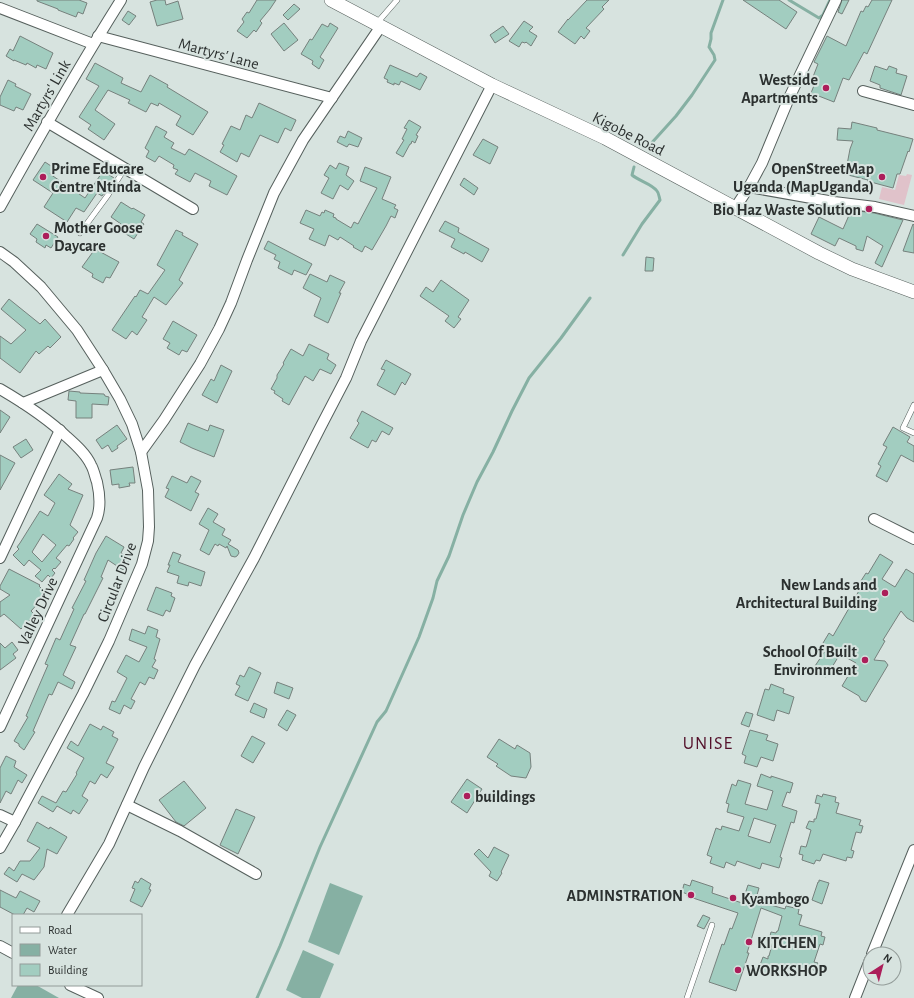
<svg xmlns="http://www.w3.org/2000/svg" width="914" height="998" viewBox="0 0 914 998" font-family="'Alegreya Sans',sans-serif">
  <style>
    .green { fill: #e0c2ca }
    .water { fill: #86b0a3 }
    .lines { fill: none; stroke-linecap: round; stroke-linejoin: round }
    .stream { stroke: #86b0a3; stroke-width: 3 }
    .building { fill: #a2cdc0; stroke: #76817d; fill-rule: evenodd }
    .service-casing { stroke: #56605d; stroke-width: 6 }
    .minor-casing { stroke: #56605d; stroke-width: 12 }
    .tertiary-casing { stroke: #56605d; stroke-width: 14 }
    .service { stroke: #fff; stroke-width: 5 }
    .minor { stroke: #fff; stroke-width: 10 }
    .tertiary { stroke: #fff; stroke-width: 13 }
    .poi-dot { fill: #ac1e5a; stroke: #d7e3df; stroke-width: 1.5 }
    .labels { text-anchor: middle; stroke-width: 4; stroke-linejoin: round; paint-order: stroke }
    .street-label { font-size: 16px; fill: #2c3130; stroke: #d7e3df }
    .poi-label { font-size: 16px; font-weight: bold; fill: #2c3130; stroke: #d7e3df; text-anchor: end }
    .quarter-label { font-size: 18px; letter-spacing: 1px; fill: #53102a; stroke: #d7e3df }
  </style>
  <rect width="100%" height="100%" fill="#d7e3df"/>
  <!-- green -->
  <polygon class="green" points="907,174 912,175 904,205 879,199 882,187 895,190 899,175 906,176"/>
  <!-- water -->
  <g class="water">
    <polygon points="330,883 363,896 339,955 308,942"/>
    <polygon points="303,950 334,964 320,998 302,998 286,990"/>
    <polygon points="18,985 36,985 59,998 11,998"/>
  </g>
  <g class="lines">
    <!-- stream -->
    <g class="stream">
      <polyline points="789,0 819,18 823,15 830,0"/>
      <polyline points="648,147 676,116 692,95 715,60 714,55 709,47 711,39 711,33 723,0"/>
      <path d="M623 255 642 224 660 200C659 197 659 193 657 191 652 184 639 181 632 175L634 167"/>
      <polyline points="257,998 280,946 320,847 377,722 386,711 419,637 433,598 437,581 449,556 463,515 477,482 493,452 512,411 529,378 561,338 590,298"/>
    </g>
  </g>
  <!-- building -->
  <g class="building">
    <polygon points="37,0 79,0 87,3 83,14 78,12 76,17 58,10 58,9 37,1"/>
    <polygon points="157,0 165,0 166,5 178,1 183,19 157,26 150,2"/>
    <polygon points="257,0 276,0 270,9 260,21 262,23 256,32 254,30 247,38 237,31 244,22 242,19 247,12 249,13"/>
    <polygon points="587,0 609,0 602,7 604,9 586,28 590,31 584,39 581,36 575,44 558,32 568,19 568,20"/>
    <polygon points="743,0 779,0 797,12 786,29"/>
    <polygon points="842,0 849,0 842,14 838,12"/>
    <polygon points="872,0 892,0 867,54 864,52 849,80 843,78 834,102 811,93 815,83 811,82 818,64 814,62 827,36 846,46 861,11 863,12 866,6 868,7"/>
    <polygon points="294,4 300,9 288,20 283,15"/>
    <polygon points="128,11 136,16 129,25 122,20"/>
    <polygon points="524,21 533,27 529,31 537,36 531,46 526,42 525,43 522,42 519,47 509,41"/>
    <polygon points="284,23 298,40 284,51 271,34"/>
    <polygon points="330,23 338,28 320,57 324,60 319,69 312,64 313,61 301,54 310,39 312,40 322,24 328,27"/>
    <polygon points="503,26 509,34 495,43 490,35"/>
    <polygon points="20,36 53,53 46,69 37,65 36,68 27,63 26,65 14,60 14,61 6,56 10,49 13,51"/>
    <polygon points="95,63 123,78 121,83 141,92 150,75 168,85 167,87 208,112 193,135 176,125 181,116 159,103 158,106 151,103 146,112 128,103 130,100 108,90 95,110 115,124 104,140 88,129 91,125 79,117 99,86 86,79"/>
    <polygon points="390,65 417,77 420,73 427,77 420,90 401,81 399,85 394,83 394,85 387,82 388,80 384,78"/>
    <polygon points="875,66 887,70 889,66 897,69 896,73 907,76 901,95 880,88 880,85 870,81"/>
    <polygon points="8,80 16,84 15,86 31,94 23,110 16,107 14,111 0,105 0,97"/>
    <polygon points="259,103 296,120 291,131 285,128 278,143 260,135 249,157 241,153 237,162 220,152 224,145 222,144 231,126 240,130 246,115 252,118"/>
    <polygon points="409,120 421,127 416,135 418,136 415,143 412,141 411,144 410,144 403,157 396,153 404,140 402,139 407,129 404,128"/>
    <polygon points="852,122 877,128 877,130 913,139 909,152 908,151 900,174 897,174 893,188 867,181 868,180 848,175 849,171 846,170 850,149 853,141 837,140 838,128 851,129"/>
    <polygon points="156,126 167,132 164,137 174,143 171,148 185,155 189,149 237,176 227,195 209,186 211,181 195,173 190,182 175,174 178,170 173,168 174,165 159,156 155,162 146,157 149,151 145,148"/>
    <polygon points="348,131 362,138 358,147 349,144 347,147 337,142 340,136 345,138"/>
    <polygon points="483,139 498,147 490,164 473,155"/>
    <polygon points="45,162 54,168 50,174 85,198 103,171 114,178 102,196 97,193 84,212 76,208 67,222 44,207 53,193 33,180"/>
    <polygon points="339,163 349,167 346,175 354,181 348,190 340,185 333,199 321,193 329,178 324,175 330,165 336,169"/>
    <polygon points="365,167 391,177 382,199 396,205 394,208 398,210 395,218 391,216 386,226 372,250 365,246 362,252 353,247 354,246 340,237 338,240 329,235 325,246 309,239 314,229 300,223 306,210 320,216 322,212 324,213 325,210 334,214 333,217 336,218 336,219 351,228 354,222 358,224 377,188 360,181"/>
    <polygon points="464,178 478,188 474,195 460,185"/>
    <polygon points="121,202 132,209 133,208 145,215 141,222 144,224 134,239 118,229 121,224 111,217"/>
    <polygon points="858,211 874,213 903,220 882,267 875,263 883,246 867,236 863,251 856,249 856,246 839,238 835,246 811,234 819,217 843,229 850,213 857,216"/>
    <polygon points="445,221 459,228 458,232 489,249 482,262 465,252 464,254 451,247 455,239 439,231"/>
    <polygon points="37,224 58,237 51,248 46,245 45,248 36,242 37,239 30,234"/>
    <polygon points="913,224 914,225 914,253 903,251"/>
    <polygon points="176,230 183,233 182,235 198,244 179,280 183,283 166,305 154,297 142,317 147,320 137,335 132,331 126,339 112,330 135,296 136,297 140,290 148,294 165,270 157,265"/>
    <polygon points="268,241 312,264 306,275 294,270 292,275 278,268 280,262 274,259 276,255 264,249"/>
    <polygon points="95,249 119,262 110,278 106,277 103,283 92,277 93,274 82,267"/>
    <polygon points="646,257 654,258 653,271 645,271"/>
    <polygon points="310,274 327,282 330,275 345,282 339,293 341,293 328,323 314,316 321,298 303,288"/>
    <polygon points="441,280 469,300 458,317 461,319 454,328 445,321 449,316 420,296 426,287 433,292"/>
    <polygon points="9,299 40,324 45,319 61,337 50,348 48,346 39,354 36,351 20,373 0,358 0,336 11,344 26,330 1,309"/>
    <polygon points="173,321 197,335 187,352 182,350 179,355 167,348 170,343 163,339"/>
    <polygon points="309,344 329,354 327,359 336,365 331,374 320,369 313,381 305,376 289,405 282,401 283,399 274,393 275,391 271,389 277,378 277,375 284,364 283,363 291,349 303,356"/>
    <polygon points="386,360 411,374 405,385 402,382 395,395 377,385 385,370 381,369"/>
    <polygon points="221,365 232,371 217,403 202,395 211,379 214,381"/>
    <polygon points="69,391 80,392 80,393 104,394 105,396 109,397 108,405 92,404 92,418 76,418 76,401 68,400"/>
    <polygon points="0,410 10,417 0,433"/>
    <polygon points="362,411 393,428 389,435 382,431 376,442 372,440 368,448 350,438 359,423 357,421"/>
    <polygon points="188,423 208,431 210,425 224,430 214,457 192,448 180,442"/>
    <polygon points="117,425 127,439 117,446 118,448 112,452 108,445 102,449 96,440"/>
    <polygon points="893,427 910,437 907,442 914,446 914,462 901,455 887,482 876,476 881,466 878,464 887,447 883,445"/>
    <polygon points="26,439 33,450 21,458 13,447"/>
    <polygon points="0,455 15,463 0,490"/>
    <polygon points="133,467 135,483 129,483 130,486 119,488 119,484 112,485 110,470"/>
    <path d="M59 474 72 484 68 489 83 495 70 525 78 532 73 538 74 539 69 546 67 545 56 558 61 562 55 569 54 568 52 570 55 573 51 578 48 575 42 582 35 576 41 570 29 560 24 566 13 555 19 549 17 547 20 543 40 511 48 516 55 503 44 495ZM43 534 56 545 42 562 32 552Z"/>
    <polygon points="172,476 187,483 191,476 201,481 195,492 199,494 191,511 165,497 169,489 166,488"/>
    <polygon points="208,508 218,514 213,522 225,529 222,535 231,540 228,544 238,550 239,553 237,556 235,557 231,556 227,546 226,548 219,544 218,546 215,544 209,555 200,550 209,530 199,524"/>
    <polygon points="106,536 124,547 121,553 130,559 123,570 108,560 101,577 103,578 85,614 84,614 70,645 76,647 63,675 75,682 72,689 58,682 52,695 49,694 33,731 35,732 24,750 19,746 19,744 14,741 28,717 26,716 48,665 45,664 56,638 60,640 74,609 72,608 86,581 84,580 96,553"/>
    <polygon points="173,552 181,555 178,562 205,572 201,586 189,582 188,586 177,583 179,576 167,572 170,565 168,565"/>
    <polygon points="880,554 893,562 882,579 895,587 906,569 914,574 914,622 907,618 901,611 883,640 885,641 874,660 885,661 888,665 866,702 861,700 859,696 842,686 856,663 840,654 826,677 813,669 825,651 820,648 829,633 833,636 860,589 857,587 866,573 868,574"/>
    <polygon points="9,569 40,585 39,586 46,593 42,597 43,598 31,611 35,615 21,629 4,614 0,617 0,602 10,595 0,589 0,586"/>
    <polygon points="156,587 172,593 171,596 175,598 170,612 166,610 163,616 147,610"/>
    <polygon points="148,626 158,630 156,637 160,639 154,659 156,660 152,667 158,670 154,679 149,677 145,685 140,682 131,699 135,701 131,709 124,705 120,714 109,709 112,701 115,702 127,678 117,672 126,655 139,662 147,647 129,640 132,629 145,634"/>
    <polygon points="12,642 18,650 13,654 16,658 0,670 0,643 5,648"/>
    <polygon points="249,667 261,673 248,701 235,695 240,686 236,684 240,675 244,677"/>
    <polygon points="277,682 293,688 289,699 274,693"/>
    <polygon points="771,684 784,689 783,693 794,697 789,714 777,710 774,721 757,715 765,689 769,690"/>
    <polygon points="254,703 267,709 264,718 250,712"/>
    <polygon points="287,710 296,715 287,731 278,725"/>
    <polygon points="746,712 753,714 749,727 741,724"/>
    <polygon points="90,724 101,730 103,726 114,732 112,736 118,739 106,763 114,767 107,778 101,774 95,784 90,781 82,796 88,800 79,814 73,810 71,814 57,806 53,812 38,803 42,796 56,803 63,791 66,792 77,774 76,773 84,758 67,748 71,741 78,746"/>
    <polygon points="750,730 768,735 766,740 778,744 773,761 761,757 757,767 744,763 746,756 742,754"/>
    <polygon points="252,736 265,743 253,763 241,756"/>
    <polygon points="499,739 515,749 517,745 530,753 531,767 526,778 511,776 496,766 498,764 487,757"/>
    <polygon points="6,756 16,761 14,767 27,775 22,783 18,780 11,794 6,791 0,803 0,768"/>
    <path d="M761 774 771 778V776L793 783 790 793 787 792 782 806 797 811 794 823 791 822 780 857 782 858 779 868 762 863 760 869 737 861 735 866 726 862 724 868 710 863 712 857 707 855 716 828 721 830 722 826 739 831 744 817 727 812 729 804 726 803 732 784 736 786 738 780 751 784 745 804 767 810 773 791 757 786ZM754 818 776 825 770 843 748 836Z"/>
    <polygon points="467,779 482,789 467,813 451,802"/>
    <polygon points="184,781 206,808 184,826 176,822 159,800"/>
    <polygon points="823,794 836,797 835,802 839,803 836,813 861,820 859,825 863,826 861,833 856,832 851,850 854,851 852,858 847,857 846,861 823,854 820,861 816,860 814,864 802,860 803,855 799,854 801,846 806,847 807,844 811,830 806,828 809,821 814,822 814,819 816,819 820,804 815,803 817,795 822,797"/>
    <polygon points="236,809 255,817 238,854 220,845"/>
    <polygon points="37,822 49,829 50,827 67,837 57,854 47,849 44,867 34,880 22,874 17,882 4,874 9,867 14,871 20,861 30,861 40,848 27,841"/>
    <polygon points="494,847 509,855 501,872 502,873 497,881 489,876 491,872 474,854 479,849 488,858"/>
    <polygon points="141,878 151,884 149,889 151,890 142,907 130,901 135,889 132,888 135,881 138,883"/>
    <polygon points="692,880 713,887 712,893 742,903 748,885 759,888 757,895 769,899 767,904 785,909 786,906 799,909 798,914 802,915 799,925 822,932 821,936 825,937 823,945 820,944 814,962 818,963 816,971 811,969 810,973 784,966 782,973 777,971 776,975 763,972 765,967 760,965 763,957 768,959 768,956 769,956 773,941 769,940 771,932 776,933 777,931 778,931 782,916 761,908 747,953 749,953 736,991 709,982 722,944 724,945 730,928 732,929 738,913 687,896 687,894 682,892 684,884 690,886"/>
    <polygon points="819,880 829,883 822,904 812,900 818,882 819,882"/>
    <polygon points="0,890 16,898 20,891 40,901 34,912 27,908 23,915 15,915 0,907"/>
    <polygon points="703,915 710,918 704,929 697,926"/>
  </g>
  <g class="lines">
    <!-- service casing -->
    <g class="service-casing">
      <g id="service">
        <polyline points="377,23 397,0"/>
        <polyline points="80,233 108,195 125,168"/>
        <polyline points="914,405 903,428 914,433"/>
        <polyline points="687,998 712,925"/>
      </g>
    </g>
    <!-- minor casing -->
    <g class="minor-casing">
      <g id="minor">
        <polyline points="0,8 93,44"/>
        <polyline points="98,36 332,98"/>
        <polyline points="863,91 914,105"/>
        <polyline points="47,122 193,209"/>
        <polyline points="749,187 834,202 875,207 914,216"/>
        <path d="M0 207C39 137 78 68 121 0"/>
        <polyline points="735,208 749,187 762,163 789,98 836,0"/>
        <polyline points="0,252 14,262 41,287 77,330 103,370 120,399 132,424 141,452 148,490 149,527 148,541 142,564 109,641 83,694 15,822 0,848"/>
        <path d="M0 389C24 403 47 418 67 437 76 445 86 454 91 465 94 470 95 477 97 482 100 495 101 506 97 518L0 727"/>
        <polyline points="23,403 103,370"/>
        <polyline points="141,452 164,420 200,364 219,329 231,303 247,260 274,193 303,140 381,26"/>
        <polyline points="874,519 914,539"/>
        <polyline points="0,558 60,430"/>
        <polyline points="127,805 180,831 256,874"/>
        <polyline points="0,815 15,822"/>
        <polyline points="67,915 109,844 144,767 195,665 254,558 320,428 346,378 361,341 492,85"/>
        <polyline points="0,946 13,953"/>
        <polyline points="872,954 914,850"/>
        <polyline points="70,985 98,998"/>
        <polyline points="855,998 870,960"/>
      </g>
    </g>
    <!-- tertiary casing -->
    <g class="tertiary-casing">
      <polyline id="tertiary" points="331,0 492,85 605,138 819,253 852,269 914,292"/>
    </g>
    <!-- service -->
    <use href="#service" class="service"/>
    <!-- minor -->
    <use href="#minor" class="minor"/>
    <!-- tertiary -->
    <use href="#tertiary" class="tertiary"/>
  </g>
  <!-- markers -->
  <g class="poi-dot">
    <circle cx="826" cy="88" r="4"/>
    <circle cx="43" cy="177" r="4"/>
    <circle cx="882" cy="177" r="4"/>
    <circle cx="869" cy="209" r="4"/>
    <circle cx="46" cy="236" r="4"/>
    <circle cx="885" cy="593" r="4"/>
    <circle cx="865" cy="660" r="4"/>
    <circle cx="467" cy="796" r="4"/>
    <circle cx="691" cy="895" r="4"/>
    <circle cx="733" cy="898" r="4"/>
    <circle cx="749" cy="942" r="4"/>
    <circle cx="738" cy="970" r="4"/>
  </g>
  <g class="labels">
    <!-- street labels -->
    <g class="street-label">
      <text transform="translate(219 53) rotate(15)" y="6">Martyrs' Lane</text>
      <text transform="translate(46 95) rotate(-60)" y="6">Martyrs' Link</text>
      <text transform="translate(629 133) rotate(27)" y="6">Kigobe Road</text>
      <text transform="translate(116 582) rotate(-69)" y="6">Circular Drive</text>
      <text transform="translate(37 611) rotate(-65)" y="6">Valley Drive</text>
    </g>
    <!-- poi labels -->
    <g class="poi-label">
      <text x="818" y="85">Westside<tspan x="818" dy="18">Apartments</tspan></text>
      <text x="51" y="174" text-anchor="start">Prime Educare<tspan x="51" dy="18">Centre Ntinda</tspan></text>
      <text x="874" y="174">OpenStreetMap<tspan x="874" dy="18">Uganda (MapUganda)</tspan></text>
      <text x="861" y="215">Bio Haz Waste Solution</text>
      <text x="54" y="233" text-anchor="start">Mother Goose<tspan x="54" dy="18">Daycare</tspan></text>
      <text x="877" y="590">New Lands and<tspan x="877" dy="18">Architectural Building</tspan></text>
      <text x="857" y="657">School Of Built<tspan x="857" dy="18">Environment</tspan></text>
      <text x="475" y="802" text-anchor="start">buildings</text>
      <text x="683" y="901">ADMINSTRATION</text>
      <text x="741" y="904" text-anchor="start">Kyambogo</text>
      <text x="757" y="948" text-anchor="start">KITCHEN</text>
      <text x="746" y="976" text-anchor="start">WORKSHOP</text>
    </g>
    <!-- quarter labels -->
    <g class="quarter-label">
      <text x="708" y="749">UNISE</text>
    </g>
  </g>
  <!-- legend -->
  <rect x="12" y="914" width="130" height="72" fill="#d7e3df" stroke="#939c99"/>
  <rect x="20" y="927" width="20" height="6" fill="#ffffff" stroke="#939c99"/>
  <text x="48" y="934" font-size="12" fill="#2c3130">Road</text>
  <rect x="20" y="944" width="20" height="12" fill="#86b0a3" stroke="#939c99"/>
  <text x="48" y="954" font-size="12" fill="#2c3130">Water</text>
  <rect x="20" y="964" width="20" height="12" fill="#a2cdc0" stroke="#939c99"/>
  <text x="48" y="974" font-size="12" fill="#2c3130">Building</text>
  <!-- north arrow -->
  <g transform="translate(882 966) rotate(36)"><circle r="19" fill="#d7e3df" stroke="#939c99"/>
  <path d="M0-3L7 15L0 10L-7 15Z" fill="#ac1e5a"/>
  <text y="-6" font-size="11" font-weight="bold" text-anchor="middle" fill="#2c3130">N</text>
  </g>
</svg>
